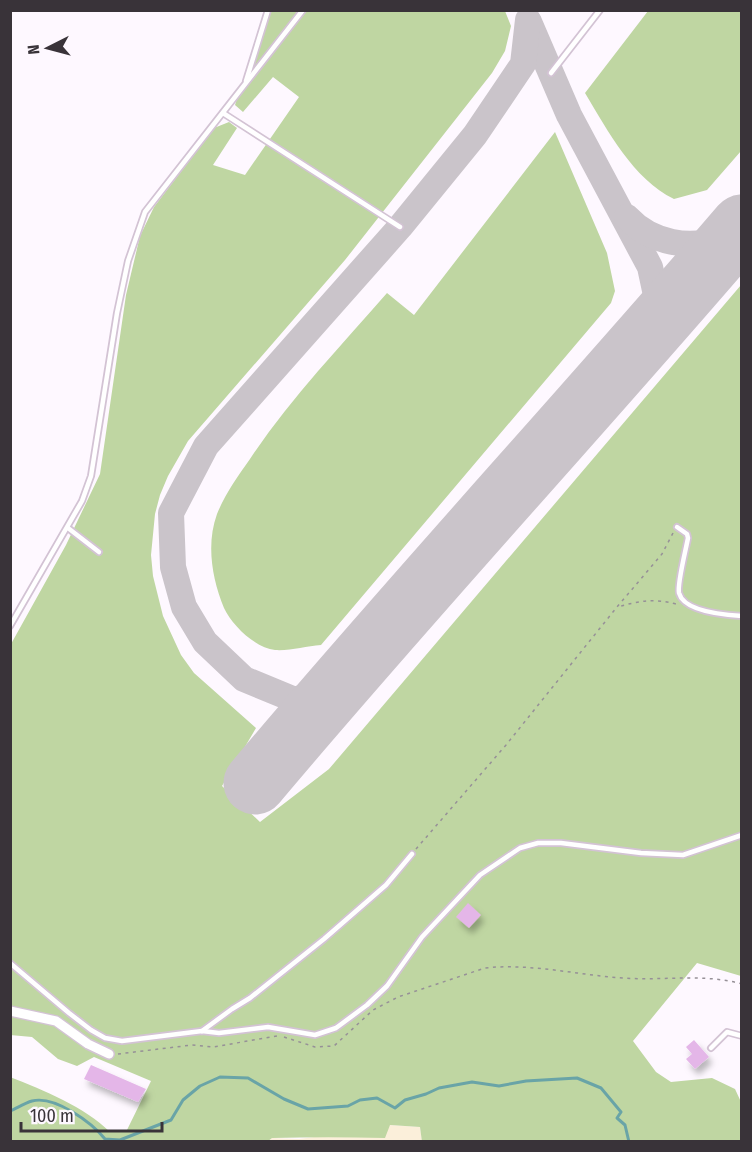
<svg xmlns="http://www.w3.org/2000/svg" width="752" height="1152" viewBox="0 0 752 1152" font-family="'Fira Sans Condensed',sans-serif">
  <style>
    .industrial { fill: #fbefda }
    .green { fill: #bfd6a2 }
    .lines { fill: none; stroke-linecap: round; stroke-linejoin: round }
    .stream { stroke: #69a4a7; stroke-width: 3 }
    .taxiway { stroke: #cac4ca; stroke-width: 26 }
    .runway { stroke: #cac4ca; stroke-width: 63 }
    .building { fill: #e4b6e8; filter: url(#shadow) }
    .lane-casing { stroke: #d3c3d4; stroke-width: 8 }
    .street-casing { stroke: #d3c3d4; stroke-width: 12 }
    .path { stroke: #969097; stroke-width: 1.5; stroke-dasharray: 3 4.5; stroke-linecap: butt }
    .lane { stroke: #fff; stroke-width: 4.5 }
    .street { stroke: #fff; stroke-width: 9 }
  </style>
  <defs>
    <filter id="shadow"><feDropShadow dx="3.5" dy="6" stdDeviation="3" flood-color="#0004"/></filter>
  </defs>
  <rect width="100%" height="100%" fill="#fef8ff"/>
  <!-- industrial -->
  <polygon class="industrial" points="389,1125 420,1127 422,1141 267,1142 272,1138 299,1139 322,1136"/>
  <!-- green -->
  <g class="green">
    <path d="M265 11H505L511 26 505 51 492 73 345 260 188 441 168 476 160 495 155 514 151 555 153 576 163 616 181 655 194 673 256 728 222 786 260 822 329 769 741 285V976L697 963 633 1041 656 1072 671 1082 712 1078 735 1089 741 1102V1141L422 1142 420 1127 390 1125 385 1138C347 1137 309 1137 272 1138L267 1142 11 1141 10 1077C43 1090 85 1107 110 1132H126L151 1081 94 1057 77 1066 58 1059 32 1037 10 1035 11 644 66 545 100 474 126 295 140 236 154 207 214 128 229 122 237 128 213 165 245 175 299 97 273 77 243 112 235 105Z"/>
    <path d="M648 11H741V151L707 190 674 199C633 179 608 131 585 93Z"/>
    <path d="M555 132 607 253 615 291 611 303 321 645C306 646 290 651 275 650 255 648 232 625 224 608 212 579 206 544 217 514 225 494 238 476 250 459 289 400 340 347 387 293L414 315Z"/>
  </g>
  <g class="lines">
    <!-- stream -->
    <path class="stream" d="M10 1111C17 1108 25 1103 32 1101 55 1095 92 1123 105 1139L120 1140 171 1120 183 1100 200 1086 220 1077 248 1078 284 1099 308 1109 348 1106 360 1100 377 1098 395 1108 405 1100 426 1094 439 1088 472 1082 499 1086 526 1081 577 1078 601 1088 621 1112 617 1118 625 1125 629 1142"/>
    <!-- taxiway -->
    <g class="taxiway">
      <polyline points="529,22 569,115 650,267 656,295 654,313 642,343"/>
      <path d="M627 217C650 242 692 252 722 236 729 232 735 226 742 222"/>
      <polyline points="353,667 318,692 295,700 244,679 205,642 184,607 173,567 171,513 206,446 400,227 475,135 523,64 528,20"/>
    </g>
    <!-- runway -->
    <path class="runway" d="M255 783C413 595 581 414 742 226"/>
  </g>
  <!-- building -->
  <g class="building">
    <polygon points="468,903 481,915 469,928 456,917"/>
    <polygon points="694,1040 709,1057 695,1069 686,1059 692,1054 686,1047"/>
    <polygon points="91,1065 146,1089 138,1102 84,1079"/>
  </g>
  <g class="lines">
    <!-- lane casing -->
    <g class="lane-casing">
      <g id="lane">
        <polyline points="551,73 600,10"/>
        <polyline points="246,81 268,10"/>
        <polyline points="223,113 400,227"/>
        <path d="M677 527 687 534 688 538C686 549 677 584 679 593 684 612 725 615 742 616"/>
        <polyline points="68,528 99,552"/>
        <polyline points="10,626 82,501 91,476 117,313 128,261 145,212 303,10"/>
        <polyline points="10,963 69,1013 91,1030 105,1038 122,1041 202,1031 219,1033 268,1027 315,1035 336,1028 367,1005 387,986 422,937 480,875 520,848 538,843 561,843 641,853 683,855 742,835"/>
        <polyline points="202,1031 232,1009 250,998 324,939 386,885 412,854"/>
        <polyline points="711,1048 727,1032 742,1036"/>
      </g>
    </g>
    <!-- street casing -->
    <g class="street-casing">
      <polyline id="street" points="10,1011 56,1021 88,1044 109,1054"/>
    </g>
    <!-- path -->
    <g class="path">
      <path d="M673 533 662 554 617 607C640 601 653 598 676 604"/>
      <polyline points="416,849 506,745 617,607"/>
      <path d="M284 1037 315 1047 334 1046 373 1010 398 997 485 968C531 963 577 975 623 978 662 981 703 973 742 984"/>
      <polyline points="118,1054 192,1045 213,1047 277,1036"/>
    </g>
    <!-- lane -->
    <use href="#lane" class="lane"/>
    <!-- street -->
    <use href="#street" class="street"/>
  </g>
  <!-- border -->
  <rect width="752" height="1152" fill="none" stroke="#393339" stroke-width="24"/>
  <!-- north arrow -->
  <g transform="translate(48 48) rotate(264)" stroke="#fef8ff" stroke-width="4.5" paint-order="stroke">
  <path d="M0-4.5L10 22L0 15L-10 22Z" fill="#393339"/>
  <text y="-9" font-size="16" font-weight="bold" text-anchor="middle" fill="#393339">N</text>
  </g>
  <!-- scale -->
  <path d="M21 1122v9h141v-9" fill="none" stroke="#393339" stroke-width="3"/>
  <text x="30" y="1122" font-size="18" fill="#393339" stroke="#fef8ff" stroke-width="4.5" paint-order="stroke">100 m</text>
</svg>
